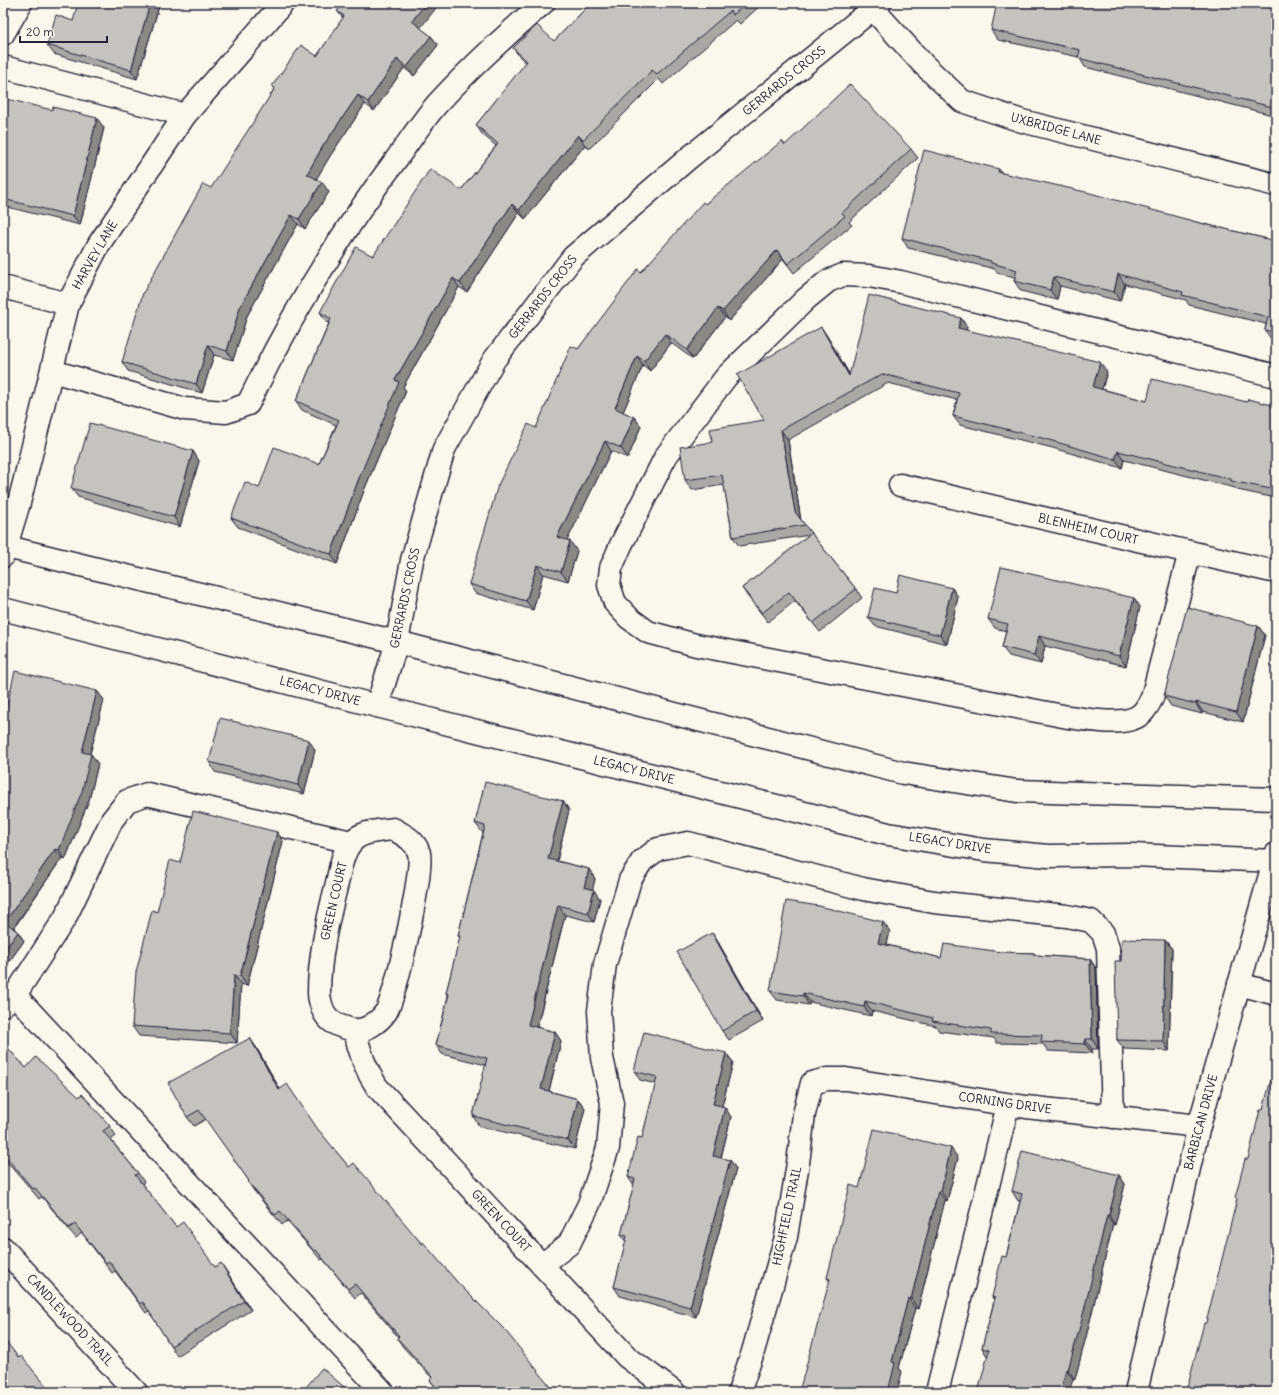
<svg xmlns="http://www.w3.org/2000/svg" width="1279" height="1395" viewBox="0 0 1279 1395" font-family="Delius,sans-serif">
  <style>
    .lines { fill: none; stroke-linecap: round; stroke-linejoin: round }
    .minor-casing { stroke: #22223b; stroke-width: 25 }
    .major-casing { stroke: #22223b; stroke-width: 25 }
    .minor { stroke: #fbf7ec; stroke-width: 22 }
    .major { stroke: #fbf7ec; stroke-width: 22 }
    .wall { fill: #aaa7a5; stroke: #22223b }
    .shaded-wall { fill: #8b8886; stroke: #22223b }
    .building { fill: #c6c2c0; stroke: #22223b }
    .labels { text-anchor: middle; stroke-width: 3.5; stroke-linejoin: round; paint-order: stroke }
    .street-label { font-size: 12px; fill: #22223b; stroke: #fbf7ec }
  </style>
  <rect width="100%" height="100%" fill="#fbf7ec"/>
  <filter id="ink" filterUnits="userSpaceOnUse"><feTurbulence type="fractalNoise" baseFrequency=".025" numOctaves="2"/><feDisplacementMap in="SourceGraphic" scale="8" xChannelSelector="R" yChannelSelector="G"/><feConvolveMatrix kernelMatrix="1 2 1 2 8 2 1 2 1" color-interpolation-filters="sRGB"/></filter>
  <g filter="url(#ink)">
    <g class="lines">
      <!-- minor casing -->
      <g class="minor-casing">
        <g id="minor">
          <polyline points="873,9 923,64 962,101 1022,121 1276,185"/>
          <polyline points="3,34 21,3"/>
          <polyline points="3,67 185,115"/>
          <polyline points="3,287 68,304"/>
          <path d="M52 371 185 409 226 412 248 404C289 319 338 237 395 161 409 142 422 121 438 103 471 67 506 35 543 3"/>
          <polyline points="900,485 1276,572"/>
          <path d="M1190 552 1152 698C1150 702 1147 707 1144 711 1130 729 1088 719 1068 717L696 645 648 632 629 618 615 603 609 585 611 568 621 545 666 456 726 377 806 299 828 281 843 275 869 276 901 282 1276 376"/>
          <polyline points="3,556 19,503 68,304 99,244 185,115 283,3"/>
          <polyline points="377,706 397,642 412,560 444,449 494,360 573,257 690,157 880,3"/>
          <path d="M393 829C404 835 415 840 419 853 424 869 396 996 386 1012 379 1022 365 1032 353 1030 342 1027 331 1024 325 1014 322 1009 319 999 319 993 319 956 328 919 337 883 340 870 342 853 351 843 360 831 380 831 393 829Z"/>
          <polyline points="1239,984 1276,994"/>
          <polyline points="15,995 383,1392"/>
          <polyline points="3,1005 15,995 65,918 112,820 127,801 147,794 351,842"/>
          <path d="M355 1030C359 1052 365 1069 377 1087L627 1357 674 1392"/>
          <polyline points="3,1248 136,1392"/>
          <polyline points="542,1265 569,1244 589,1204 608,1148 612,1103 602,1058 599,1011 605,964 630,880 642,861 658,849 688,843 863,889 934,902 1067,916 1091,921 1103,933 1108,948 1113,1117"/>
          <polyline points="739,1392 752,1355 786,1237 798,1163 804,1114 812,1083 827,1079 846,1079 1026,1107 1199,1126"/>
          <polyline points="937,1392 1008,1105"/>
          <polyline points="1136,1392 1199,1126 1276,854"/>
        </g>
      </g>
      <!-- major casing -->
      <g class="major-casing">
        <g id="major">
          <polyline points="3,546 397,642 903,773 1017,791 1276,799"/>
          <polyline points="3,609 377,706 888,834 984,850 1048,856 1132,855 1276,861"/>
        </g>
      </g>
      <!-- minor -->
      <use href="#minor" class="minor"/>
      <!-- major -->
      <use href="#major" class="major"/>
    </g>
    <!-- wall -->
    <g class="wall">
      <polygon points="160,3 137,79 54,54 47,45 73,21"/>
      <polygon points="591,3 763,3 740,24 736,20 663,84 659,79 589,149 585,145 525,219 519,213 467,292 459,287 403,387 406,391 365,488 337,564 238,527 231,518 259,488 319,464 336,425 302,410 296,401 329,323 326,322 320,312 373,256 461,190 496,146 482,134 476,125 526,63 520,57 513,48 554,41"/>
      <polygon points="1270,3 1274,9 1276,10 1276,116 1085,67 1079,57 998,40 991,30"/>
      <polygon points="337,11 420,28 431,36 438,45 414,76 404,68 374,111 365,104 330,156 316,179 329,192 305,229 298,224 247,316 233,360 214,355 202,393 128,371 122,362 274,89 272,86 317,56 343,18"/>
      <polygon points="3,98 104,128 80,225 3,206"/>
      <polygon points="785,145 911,149 918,158 849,222 852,225 794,273 783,259 729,321 725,317 693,359 671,343 650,371 643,365 623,412 634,417 641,426 628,458 611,451 567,540 577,551 568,581 543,574 533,610 475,593 469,584 536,428 578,349 641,272 705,204"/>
      <polygon points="999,169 1002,173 1200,223 1276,241 1276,340 1271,339 1265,330 1266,324 1189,305 1186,300 1125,284 1120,301 1060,286 1057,300 1021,291 1014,281 1015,277 997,273 995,269 908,248 902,238"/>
      <polygon points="961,318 967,327 966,330 1107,372 1102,389 1147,401 1247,402 1276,406 1276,498 1237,490 1235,488 1124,460 1122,468 1049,447 960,425 953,416 957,400 888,383 788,440 801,520 811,533 856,589 862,598 820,632 795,601 768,622 748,597 742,588 809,535 739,546 733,537 724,485 692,490 685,480 712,442 764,420 821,327 827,336 850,375"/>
      <polygon points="193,451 199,461 180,527 78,497 71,488"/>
      <polygon points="952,588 958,597 947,644 875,626 868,617 896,593"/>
      <polygon points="1134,598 1140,607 1126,666 1045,646 1041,664 1009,656 1002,647 1006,631 995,628 988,619"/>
      <polygon points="1258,626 1265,635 1243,722 1203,712 1202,714 1171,706 1164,696"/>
      <polygon points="97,691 104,700 90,754 91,754 98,764 89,800 65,860 62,858 14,928 18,932 24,941 3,970 3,723"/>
      <polygon points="315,750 304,794 215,772 209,762"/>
      <polygon points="563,801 569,810 557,861 589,869 595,879 592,889 600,899 594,922 565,915 537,1027 555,1032 561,1041 549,1091 578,1099 585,1108 575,1149 479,1126 473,1116 486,1065 442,1054 436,1045 448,996 446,993 460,938 458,936 483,833 482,832 475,823"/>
      <polygon points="277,832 283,841 247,986 241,984 237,1043 139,1036 132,1026 157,912 180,863"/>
      <polygon points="890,931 887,945 941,958 1002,952 1034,953 1036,955 1090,959 1096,968 1098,1049 1092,1049 1092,1053 1048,1051 1043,1044 997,1043 994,1038 939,1031 936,1026 872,1011 871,1016 810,1002 809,1005 777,1000 770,991"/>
      <polygon points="712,933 718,942 763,1021 729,1040 722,1031"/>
      <polygon points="1165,940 1172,949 1169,1051 1124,1049 1117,1040 1121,961"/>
      <polygon points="3,1043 26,1068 110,1126 116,1136 111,1140 138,1173 144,1182 142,1184 176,1227 215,1267 227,1272 251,1310 177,1356 149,1311 146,1313 115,1271 112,1273 82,1233 76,1238 42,1197 39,1199 13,1168 3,1159"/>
      <polygon points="256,1047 280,1089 318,1130 349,1167 422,1244 457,1282 555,1392 439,1392 430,1380 432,1378 403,1347 397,1338 398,1337 361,1293 355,1298 323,1259 321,1260 287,1221 282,1225 254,1191 248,1182 249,1181 206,1119 194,1126 187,1117"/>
      <polygon points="726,1053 733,1062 722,1106 731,1117 721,1158 730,1160 736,1169 696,1317 620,1296 614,1287 626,1242 621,1235 634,1186 628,1177 642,1138 656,1084 640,1080 634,1071"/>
      <polygon points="958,1158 947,1201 945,1200 918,1309 915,1308 899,1368 902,1372 827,1278 859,1188"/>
      <polygon points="1119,1175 1125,1184 1115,1225 1113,1224 1088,1329 1075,1379 987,1356 982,1348 994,1301 992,1297 1006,1257 1020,1201 1018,1201 1012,1191"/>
      <polygon points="19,1358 48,1388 51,1392 3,1392"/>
    </g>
    <!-- shaded-wall -->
    <g class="shaded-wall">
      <polygon points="150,3 160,3 137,79 131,70"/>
      <polygon points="426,3 440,3 418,31 412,21"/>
      <polygon points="1269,3 1270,3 1276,11 1268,7"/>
      <polygon points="431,36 438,45 414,76 407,67"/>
      <polygon points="397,59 404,68 374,111 368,102"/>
      <polygon points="358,95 365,104 330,156 314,183 307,174 323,146"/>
      <polygon points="97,118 104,128 80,225 73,216"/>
      <polygon points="578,135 585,145 525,219 519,210"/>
      <polygon points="322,182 329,192 305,229 299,219"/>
      <polygon points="512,204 519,213 467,292 460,283"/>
      <polygon points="291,215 298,224 247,316 233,360 227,351 240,307"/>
      <polygon points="777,250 783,259 729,321 723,311"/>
      <polygon points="1118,274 1125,284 1120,301 1114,292"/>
      <polygon points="1054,277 1060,286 1057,300 1050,290"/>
      <polygon points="453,278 459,287 403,387 406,391 365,488 337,564 331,554 395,380"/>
      <polygon points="718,308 725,317 693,359 687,350"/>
      <polygon points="961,318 967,327 965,337 958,328"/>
      <polygon points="821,327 827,336 856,386 849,376"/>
      <polygon points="665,334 671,343 650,371 644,361"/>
      <polygon points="208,345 214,355 202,393 196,384"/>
      <polygon points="637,356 643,365 621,417 615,408"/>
      <polygon points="1100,362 1107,372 1100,396 1093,387"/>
      <polygon points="634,417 641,426 628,458 621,448"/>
      <polygon points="781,430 788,440 801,522 795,512"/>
      <polygon points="605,441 611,451 564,547 557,537"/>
      <polygon points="193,451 199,461 180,527 174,517"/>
      <polygon points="1118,451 1124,460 1122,468 1115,459"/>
      <polygon points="570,541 577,551 568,581 561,572"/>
      <polygon points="537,565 543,574 533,610 526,601"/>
      <polygon points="952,588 958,597 947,644 940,635"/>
      <polygon points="1134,598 1140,607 1126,666 1119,656"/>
      <polygon points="1258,626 1265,635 1243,722 1236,712"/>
      <polygon points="1039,636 1045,646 1041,664 1034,655"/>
      <polygon points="97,691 104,700 88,761 82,752"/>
      <polygon points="1196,702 1203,712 1202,714 1196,704"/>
      <polygon points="309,740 315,750 304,794 298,785"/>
      <polygon points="91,754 98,764 89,800 65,860 59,850"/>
      <polygon points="563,801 569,810 555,869 548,859"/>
      <polygon points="277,832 283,841 247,986 240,976"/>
      <polygon points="55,849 62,858 11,931 5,922"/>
      <polygon points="589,869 595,879 591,897 584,887"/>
      <polygon points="594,890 600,899 594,922 588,913"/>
      <polygon points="558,905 565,915 535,1034 528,1025"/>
      <polygon points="883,922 890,931 885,952 878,943"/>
      <polygon points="18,932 24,941 3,970 3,952"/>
      <polygon points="712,933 718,942 763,1021 756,1011"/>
      <polygon points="1165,940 1172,949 1169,1051 1163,1041"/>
      <polygon points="1090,959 1096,968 1098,1049 1092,1039"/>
      <polygon points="234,975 241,984 237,1043 230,1033"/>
      <polygon points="803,993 810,1002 809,1005 803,996"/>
      <polygon points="865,1001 872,1011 871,1016 864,1007"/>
      <polygon points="555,1032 561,1041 547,1099 541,1089"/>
      <polygon points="250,1038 256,1047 285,1099 279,1090"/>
      <polygon points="1085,1039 1092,1049 1092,1053 1085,1044"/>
      <polygon points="726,1053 733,1062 720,1114 713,1104"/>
      <polygon points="578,1099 585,1108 575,1149 568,1140"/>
      <polygon points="725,1107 731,1117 719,1165 713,1156"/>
      <polygon points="951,1148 958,1158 947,1201 941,1191"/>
      <polygon points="730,1160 736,1169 696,1317 690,1307"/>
      <polygon points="1119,1175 1125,1184 1115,1225 1109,1215"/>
      <polygon points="938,1191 945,1200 918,1309 911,1299"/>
      <polygon points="1107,1215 1113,1224 1088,1329 1075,1379 1068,1370"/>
      <polygon points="221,1263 227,1272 251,1310 244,1301"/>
      <polygon points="908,1298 915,1308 899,1368 902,1372 897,1392 888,1392 892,1362"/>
      <polygon points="1066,1369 1073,1379 1069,1392 1061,1392"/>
    </g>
    <!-- building -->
    <g class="building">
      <polygon points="78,3 150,3 131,70 47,45 56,15 73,21"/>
      <polygon points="344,3 426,3 412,21 431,36 407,67 397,59 368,102 358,95 323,146 307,174 322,182 299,219 291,215 240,307 227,351 208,345 196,384 122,362 143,293 203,184 211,188 275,88 272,86 301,45 317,56 344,16 337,11"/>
      <polygon points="591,3 746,3 733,15 730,11 657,74 652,70 583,140 578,135 519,210 512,204 460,283 453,278 395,380 399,382 359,478 331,554 231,518 245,482 259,488 274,447 319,464 339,420 296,401 331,319 320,312 356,247 373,256 430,169 461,190 498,144 476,125 527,61 513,48 537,25 554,41"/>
      <polygon points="997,3 1269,3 1268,7 1276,10 1276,108 1078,58 1080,50 991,30"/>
      <polygon points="850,84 911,149 842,213 845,216 788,264 777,250 723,311 718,308 687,350 665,334 644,361 637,356 615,408 634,417 621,448 605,441 557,537 570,541 561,572 537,565 526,601 469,584 498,485 528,424 536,428 571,346 578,349 638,269 641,272 703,202 705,204 782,141 785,145"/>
      <polygon points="3,98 52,110 53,107 97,118 73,216 3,199"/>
      <polygon points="924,150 999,169 998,172 1090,193 1200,223 1276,241 1276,333 1265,330 1268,317 1182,295 1183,292 1118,274 1114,292 1054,277 1050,290 1014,281 1017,270 991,263 991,261 902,238"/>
      <polygon points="869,295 961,318 958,328 1100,362 1093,387 1147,401 1152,379 1247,402 1248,399 1276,406 1276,490 1231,481 1231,479 1118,451 1115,459 1042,438 953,416 959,393 882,374 781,430 795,512 805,525 733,537 722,475 685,480 680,447 712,442 710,429 764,420 737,375 821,327 849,376"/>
      <polygon points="90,423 193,451 174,517 71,488"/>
      <polygon points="811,533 856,589 813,623 789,592 762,613 742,588"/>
      <polygon points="1001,567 1134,598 1119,656 1039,636 1034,655 1002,647 1008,624 988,619"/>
      <polygon points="900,575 952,588 940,635 868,617 875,588 896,593"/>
      <polygon points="1187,607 1258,626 1236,712 1196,702 1196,704 1164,696"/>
      <polygon points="15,671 97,691 82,752 91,754 82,791 59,850 55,849 5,922 18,932 3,952 3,723"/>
      <polygon points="220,718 309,740 298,785 209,762"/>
      <polygon points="485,782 563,801 548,859 589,869 584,887 594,890 588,913 558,905 528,1025 555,1032 541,1089 578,1099 568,1140 473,1116 487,1058 436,1045 449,994 446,993 460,936 458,936 485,826 475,823"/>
      <polygon points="193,811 277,832 240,976 234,975 230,1033 132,1026 136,972 152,910 157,912 170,860 180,863"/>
      <polygon points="786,901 819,906 883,922 878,943 941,958 944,944 1002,952 1034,953 1034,955 1090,959 1092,1039 1085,1039 1085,1044 1041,1042 1042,1035 991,1034 991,1030 932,1021 933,1018 865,1001 864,1007 803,993 803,996 770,991"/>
      <polygon points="712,933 756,1011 722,1031 677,952"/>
      <polygon points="1122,939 1165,940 1163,1041 1117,1040 1115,961 1121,961"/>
      <polygon points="644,1032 726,1053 713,1104 725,1107 713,1156 730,1160 690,1307 614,1287 627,1236 621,1235 635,1179 628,1177 638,1137 642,1138 657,1077 634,1071"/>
      <polygon points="250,1038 279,1090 287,1084 317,1128 349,1167 354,1163 422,1244 423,1242 457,1282 504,1329 555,1392 440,1392 430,1380 433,1377 397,1338 399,1336 355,1284 348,1289 316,1250 314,1251 280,1211 275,1215 248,1182 249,1181 199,1110 187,1117 168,1083"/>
      <polygon points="3,1043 26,1068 36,1057 79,1097 82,1094 110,1126 103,1131 138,1173 135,1175 176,1227 183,1222 215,1267 221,1263 244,1301 171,1346 143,1302 140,1304 109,1261 106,1263 75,1224 69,1228 35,1188 33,1189 7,1158 3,1155"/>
      <polygon points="1276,1060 1276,1392 1186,1392 1204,1323 1206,1323 1237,1199 1235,1198 1245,1159 1248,1159 1260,1110 1263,1110"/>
      <polygon points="874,1129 951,1148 941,1191 938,1191 911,1299 908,1298 892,1362 895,1363 888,1392 799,1392 830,1279 827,1278 850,1185 859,1188"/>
      <polygon points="1022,1151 1119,1175 1109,1215 1107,1215 1082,1319 1068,1370 1066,1369 1061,1392 978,1392 989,1350 982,1348 995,1298 992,1297 1002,1256 1006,1257 1022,1194 1012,1191"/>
      <polygon points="3,1338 19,1358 21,1356 48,1388 46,1390 48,1392 3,1392"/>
      <polygon points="322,1368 350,1392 302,1392"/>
    </g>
  </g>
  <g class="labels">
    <!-- street labels -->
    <g class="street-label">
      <text transform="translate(784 81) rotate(-39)" y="4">GERRARDS CROSS</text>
      <text transform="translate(1056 129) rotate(15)" y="4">UXBRIDGE LANE</text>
      <text transform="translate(95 255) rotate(-60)" y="4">HARVEY LANE</text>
      <text transform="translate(543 297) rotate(-52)" y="4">GERRARDS CROSS</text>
      <text transform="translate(1088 529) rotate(13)" y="4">BLENHEIM COURT</text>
      <text transform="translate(405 598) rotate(-78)" y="4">GERRARDS CROSS</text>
      <text transform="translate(320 691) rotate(15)" y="4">LEGACY DRIVE</text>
      <text transform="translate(634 770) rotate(14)" y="4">LEGACY DRIVE</text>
      <text transform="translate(950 843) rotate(9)" y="4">LEGACY DRIVE</text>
      <text transform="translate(334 901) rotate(-77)" y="4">GREEN COURT</text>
      <text transform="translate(1005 1103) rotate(8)" y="4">CORNING DRIVE</text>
      <text transform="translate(1201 1122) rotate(-75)" y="4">BARBICAN DRIVE</text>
      <text transform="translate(787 1216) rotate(-78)" y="4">HIGHFIELD TRAIL</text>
      <text transform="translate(501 1221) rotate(47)" y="4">GREEN COURT</text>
      <text transform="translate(70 1320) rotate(47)" y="4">CANDLEWOOD TRAIL</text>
    </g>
  </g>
  <!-- margin -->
  <rect width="1279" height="1395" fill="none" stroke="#fbf7ec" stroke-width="16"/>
  <rect x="8" y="8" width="1263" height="1379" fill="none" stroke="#22223b" stroke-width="1.5" filter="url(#ink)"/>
  <!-- scale -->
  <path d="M20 36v6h87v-6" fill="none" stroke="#22223b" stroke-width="2"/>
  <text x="26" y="36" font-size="12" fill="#22223b" stroke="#fbf7ec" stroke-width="3" paint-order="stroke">20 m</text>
</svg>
